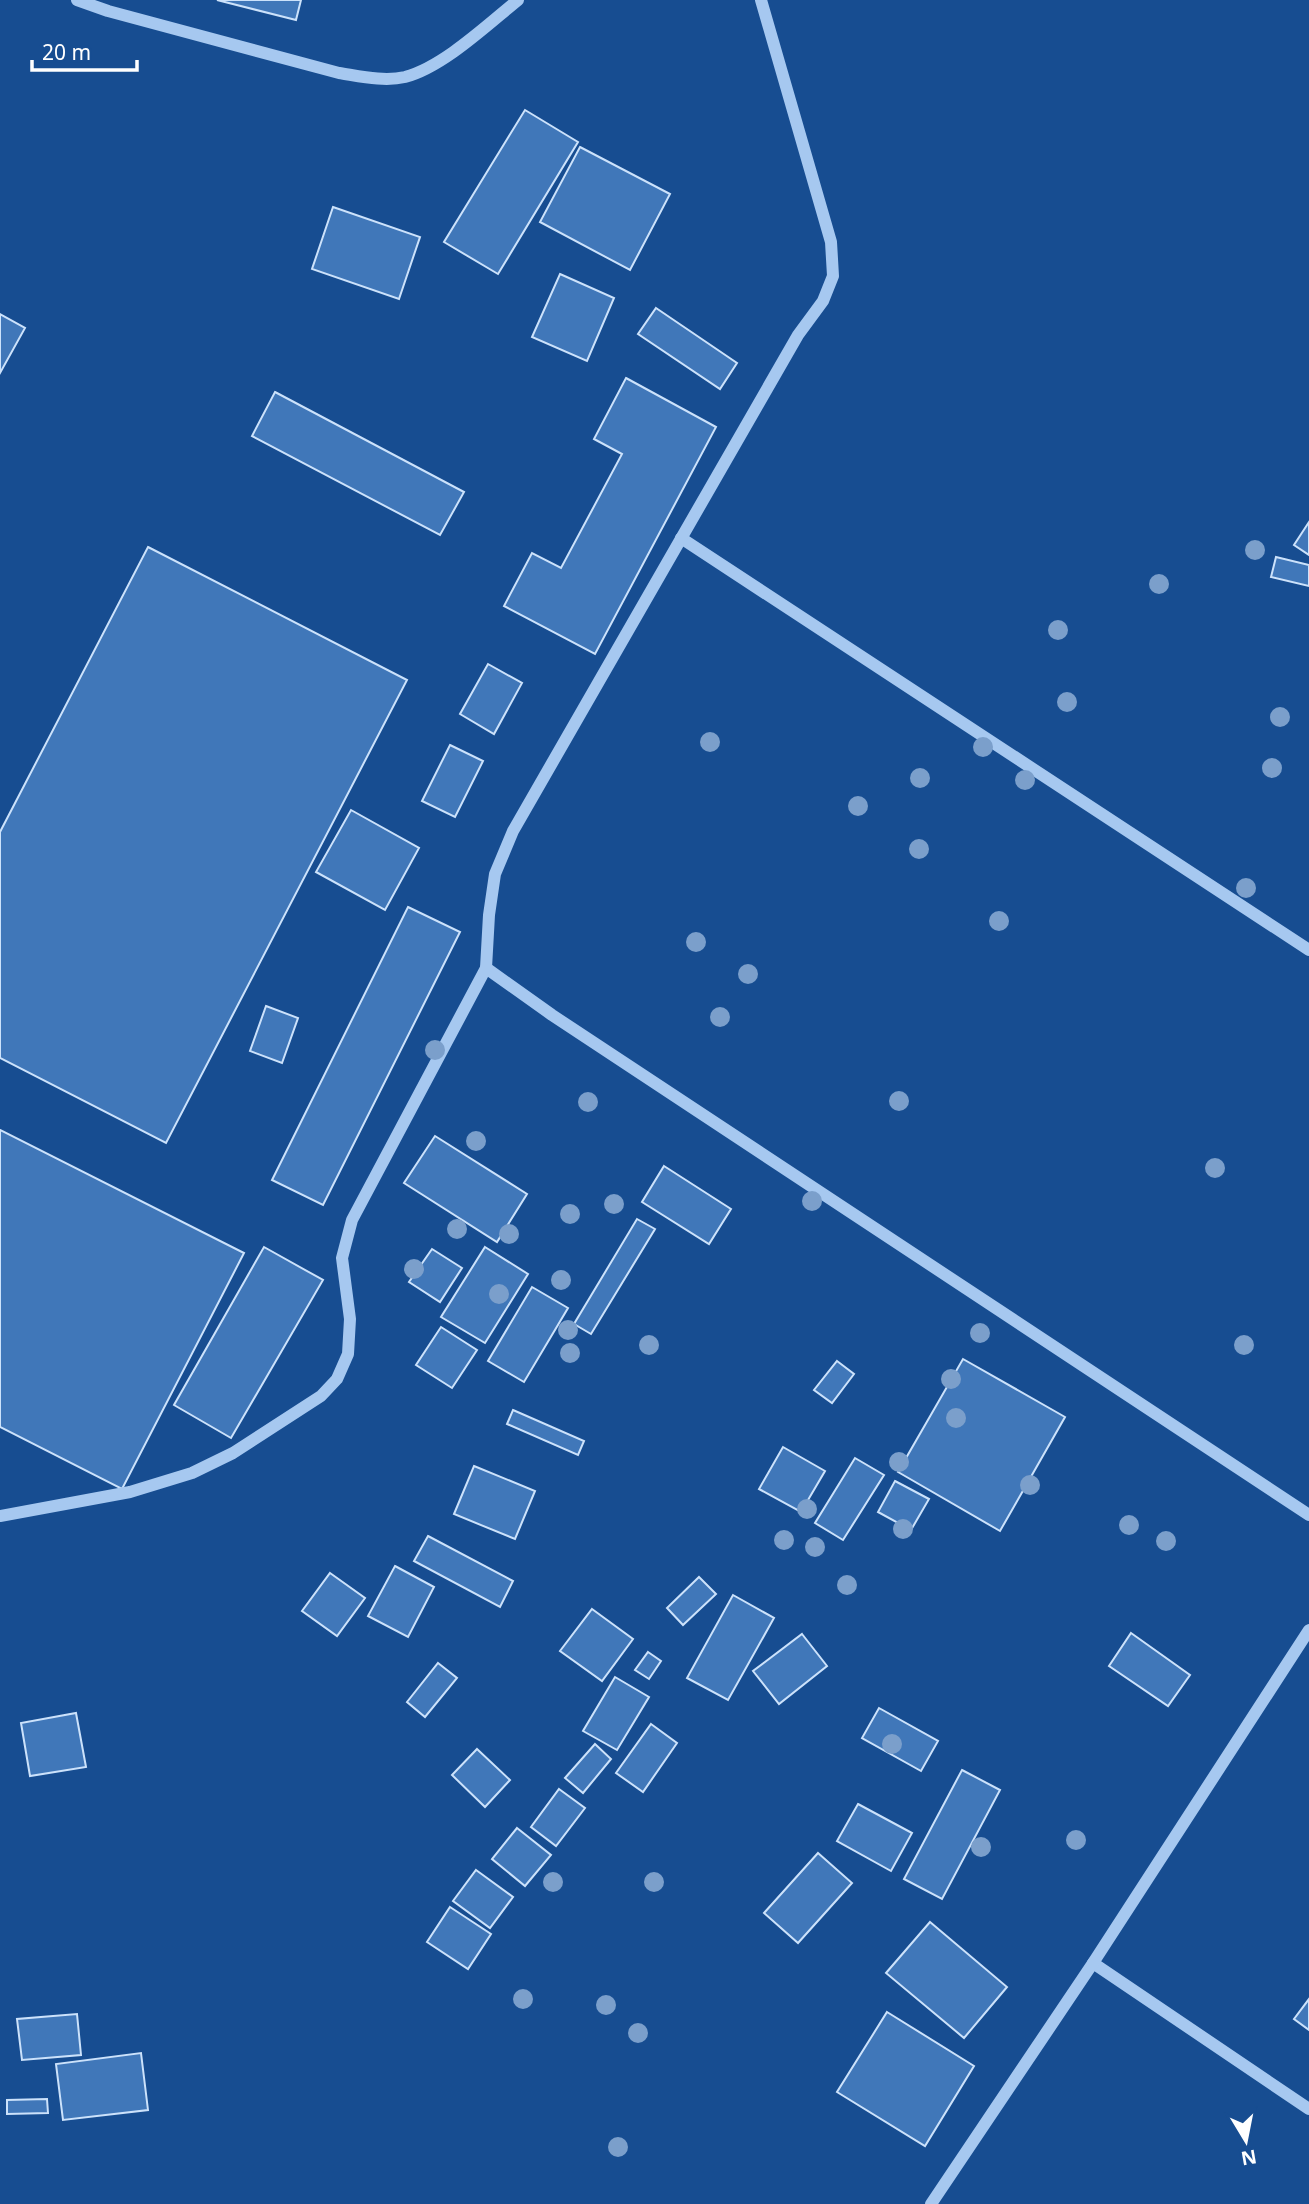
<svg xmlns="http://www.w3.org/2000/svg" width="1309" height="2204" viewBox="0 0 1309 2204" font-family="'Noto Sans',sans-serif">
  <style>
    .building { fill: #4077b9; stroke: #cce2fb; stroke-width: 2 }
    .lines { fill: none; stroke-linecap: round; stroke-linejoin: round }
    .minor { stroke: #a6c8f0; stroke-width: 12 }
    .tree { fill: #7b9fcb }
  </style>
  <rect width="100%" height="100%" fill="#174d91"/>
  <!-- building -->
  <g class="building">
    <polygon points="217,0 301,0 296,20"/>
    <polygon points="525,110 578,142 498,274 444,242"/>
    <polygon points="580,147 670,194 630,270 540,222"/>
    <polygon points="333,207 420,237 399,299 312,269"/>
    <polygon points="560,274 614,298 587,361 532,337"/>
    <polygon points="656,308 737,363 720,389 638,334"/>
    <polygon points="0,314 25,328 0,373"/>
    <polygon points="626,378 716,427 595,654 504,606 532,553 561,568 622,454 594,439"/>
    <polygon points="275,392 464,492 440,535 252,436"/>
    <polygon points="1309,522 1309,555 1294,545"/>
    <polygon points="148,547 407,680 166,1143 0,1058 0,832"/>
    <polygon points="1276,557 1309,565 1309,586 1271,577"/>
    <polygon points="488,664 522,683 494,734 460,714"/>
    <polygon points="450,745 483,761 455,817 422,801"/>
    <polygon points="351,810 419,848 385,910 316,872"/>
    <polygon points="408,907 460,932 323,1205 272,1180"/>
    <polygon points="266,1006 298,1018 282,1063 250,1051"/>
    <polygon points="0,1130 244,1253 122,1489 0,1427"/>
    <polygon points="435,1136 527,1194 497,1242 404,1183"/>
    <polygon points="664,1166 731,1209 709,1244 642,1202"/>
    <polygon points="637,1219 655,1229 591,1334 574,1324"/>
    <polygon points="264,1247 323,1280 231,1438 174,1405"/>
    <polygon points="485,1247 528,1274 485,1343 441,1317"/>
    <polygon points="432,1249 462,1268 440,1302 409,1282"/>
    <polygon points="532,1287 568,1308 524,1382 488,1361"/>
    <polygon points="441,1327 477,1350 452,1388 416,1365"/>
    <polygon points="963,1359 1065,1417 1000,1531 898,1472"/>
    <polygon points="837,1361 854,1374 832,1403 814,1390"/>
    <polygon points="513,1410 584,1441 578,1455 507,1424"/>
    <polygon points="783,1447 825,1471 801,1512 759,1489"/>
    <polygon points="855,1458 884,1475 843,1540 815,1523"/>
    <polygon points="474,1466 535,1491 515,1539 454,1514"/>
    <polygon points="895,1481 929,1499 911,1530 878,1512"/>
    <polygon points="428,1536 513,1581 500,1607 414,1561"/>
    <polygon points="395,1566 434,1587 408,1637 368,1616"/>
    <polygon points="330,1573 365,1598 337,1636 302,1611"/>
    <polygon points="699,1577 716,1594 683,1625 667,1608"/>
    <polygon points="733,1595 774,1618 728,1700 687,1678"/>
    <polygon points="592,1609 633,1639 602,1681 560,1651"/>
    <polygon points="1131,1633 1190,1675 1168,1706 1109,1666"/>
    <polygon points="802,1634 827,1666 779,1704 753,1671"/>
    <polygon points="648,1652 661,1661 649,1679 635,1670"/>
    <polygon points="438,1663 457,1678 425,1717 407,1702"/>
    <polygon points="615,1677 649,1697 617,1750 583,1731"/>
    <polygon points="879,1708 938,1741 921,1771 862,1738"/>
    <polygon points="76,1713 86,1767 30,1776 21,1723"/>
    <polygon points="651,1724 677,1743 643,1792 616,1773"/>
    <polygon points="595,1744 611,1759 583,1793 565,1778"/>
    <polygon points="477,1749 510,1780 485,1807 452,1775"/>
    <polygon points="962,1770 1000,1790 942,1899 904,1879"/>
    <polygon points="559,1789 585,1808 556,1846 531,1827"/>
    <polygon points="858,1804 912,1833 891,1871 837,1841"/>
    <polygon points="517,1828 551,1855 525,1886 492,1859"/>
    <polygon points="818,1853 852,1883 798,1943 764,1913"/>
    <polygon points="476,1870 513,1897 490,1928 453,1901"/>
    <polygon points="450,1907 491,1934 468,1969 427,1942"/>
    <polygon points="930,1922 1007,1987 964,2038 886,1973"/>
    <polygon points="1309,1999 1309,2030 1294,2019"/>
    <polygon points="887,2012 974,2066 925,2146 837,2092"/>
    <polygon points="77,2014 81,2055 22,2060 17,2019"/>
    <polygon points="141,2053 148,2110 63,2120 56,2064"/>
    <polygon points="47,2099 48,2113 7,2114 7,2100"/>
  </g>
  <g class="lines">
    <!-- minor -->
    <g class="minor">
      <path d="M77 0 108 11 339 73C359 76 384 82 405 77 443 67 487 25 518 0"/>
      <polyline points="681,538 1309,950"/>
      <polyline points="486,968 552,1015 1309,1515"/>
      <polyline points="0,1516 130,1492 192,1473 233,1453 321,1396 337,1379 348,1354 350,1319 342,1258 352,1220 486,968 489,915 495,874 513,831 798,335 823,301 833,276 831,242 761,0"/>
      <polyline points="1093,1963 1309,2109"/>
      <polyline points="931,2204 1093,1963 1309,1630"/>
    </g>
  </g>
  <!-- trees -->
  <g class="tree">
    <circle cx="1255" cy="550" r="10"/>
    <circle cx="1159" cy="584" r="10"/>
    <circle cx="1058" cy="630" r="10"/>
    <circle cx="1067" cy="702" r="10"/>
    <circle cx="1280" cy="717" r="10"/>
    <circle cx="710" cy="742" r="10"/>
    <circle cx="983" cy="747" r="10"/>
    <circle cx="1272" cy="768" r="10"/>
    <circle cx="920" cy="778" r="10"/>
    <circle cx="1025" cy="780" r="10"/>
    <circle cx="858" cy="806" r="10"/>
    <circle cx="919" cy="849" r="10"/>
    <circle cx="1246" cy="888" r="10"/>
    <circle cx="999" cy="921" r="10"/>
    <circle cx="696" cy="942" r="10"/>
    <circle cx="748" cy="974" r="10"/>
    <circle cx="720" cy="1017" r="10"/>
    <circle cx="435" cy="1050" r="10"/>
    <circle cx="899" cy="1101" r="10"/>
    <circle cx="588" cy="1102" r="10"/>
    <circle cx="476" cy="1141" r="10"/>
    <circle cx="1215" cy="1168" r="10"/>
    <circle cx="812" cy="1201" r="10"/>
    <circle cx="614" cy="1204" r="10"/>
    <circle cx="570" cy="1214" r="10"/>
    <circle cx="457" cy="1229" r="10"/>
    <circle cx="509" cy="1234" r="10"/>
    <circle cx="414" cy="1269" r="10"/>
    <circle cx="561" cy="1280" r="10"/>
    <circle cx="499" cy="1294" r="10"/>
    <circle cx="568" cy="1330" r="10"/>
    <circle cx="980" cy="1333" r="10"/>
    <circle cx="649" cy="1345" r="10"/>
    <circle cx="1244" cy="1345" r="10"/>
    <circle cx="570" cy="1353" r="10"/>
    <circle cx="951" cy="1379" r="10"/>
    <circle cx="956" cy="1418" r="10"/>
    <circle cx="899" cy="1462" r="10"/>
    <circle cx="1030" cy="1485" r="10"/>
    <circle cx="807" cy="1509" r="10"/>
    <circle cx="1129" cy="1525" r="10"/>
    <circle cx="903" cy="1529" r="10"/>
    <circle cx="784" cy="1540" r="10"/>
    <circle cx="1166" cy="1541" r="10"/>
    <circle cx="815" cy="1547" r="10"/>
    <circle cx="847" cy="1585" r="10"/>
    <circle cx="892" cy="1744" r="10"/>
    <circle cx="1076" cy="1840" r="10"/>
    <circle cx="981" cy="1847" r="10"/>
    <circle cx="553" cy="1882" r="10"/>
    <circle cx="654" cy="1882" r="10"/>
    <circle cx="523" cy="1999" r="10"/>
    <circle cx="606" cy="2005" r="10"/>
    <circle cx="638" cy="2033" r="10"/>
    <circle cx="618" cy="2147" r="10"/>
  </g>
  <!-- north arrow -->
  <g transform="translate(1246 2141) rotate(170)" stroke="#174d91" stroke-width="5" paint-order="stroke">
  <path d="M0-5L12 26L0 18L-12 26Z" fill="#ffffff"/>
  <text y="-10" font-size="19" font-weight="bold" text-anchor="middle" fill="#ffffff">N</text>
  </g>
  <!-- scale -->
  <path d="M32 60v10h105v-10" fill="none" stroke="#ffffff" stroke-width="3.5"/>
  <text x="42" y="60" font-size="21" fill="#ffffff" stroke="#174d91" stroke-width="5" paint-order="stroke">20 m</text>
</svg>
